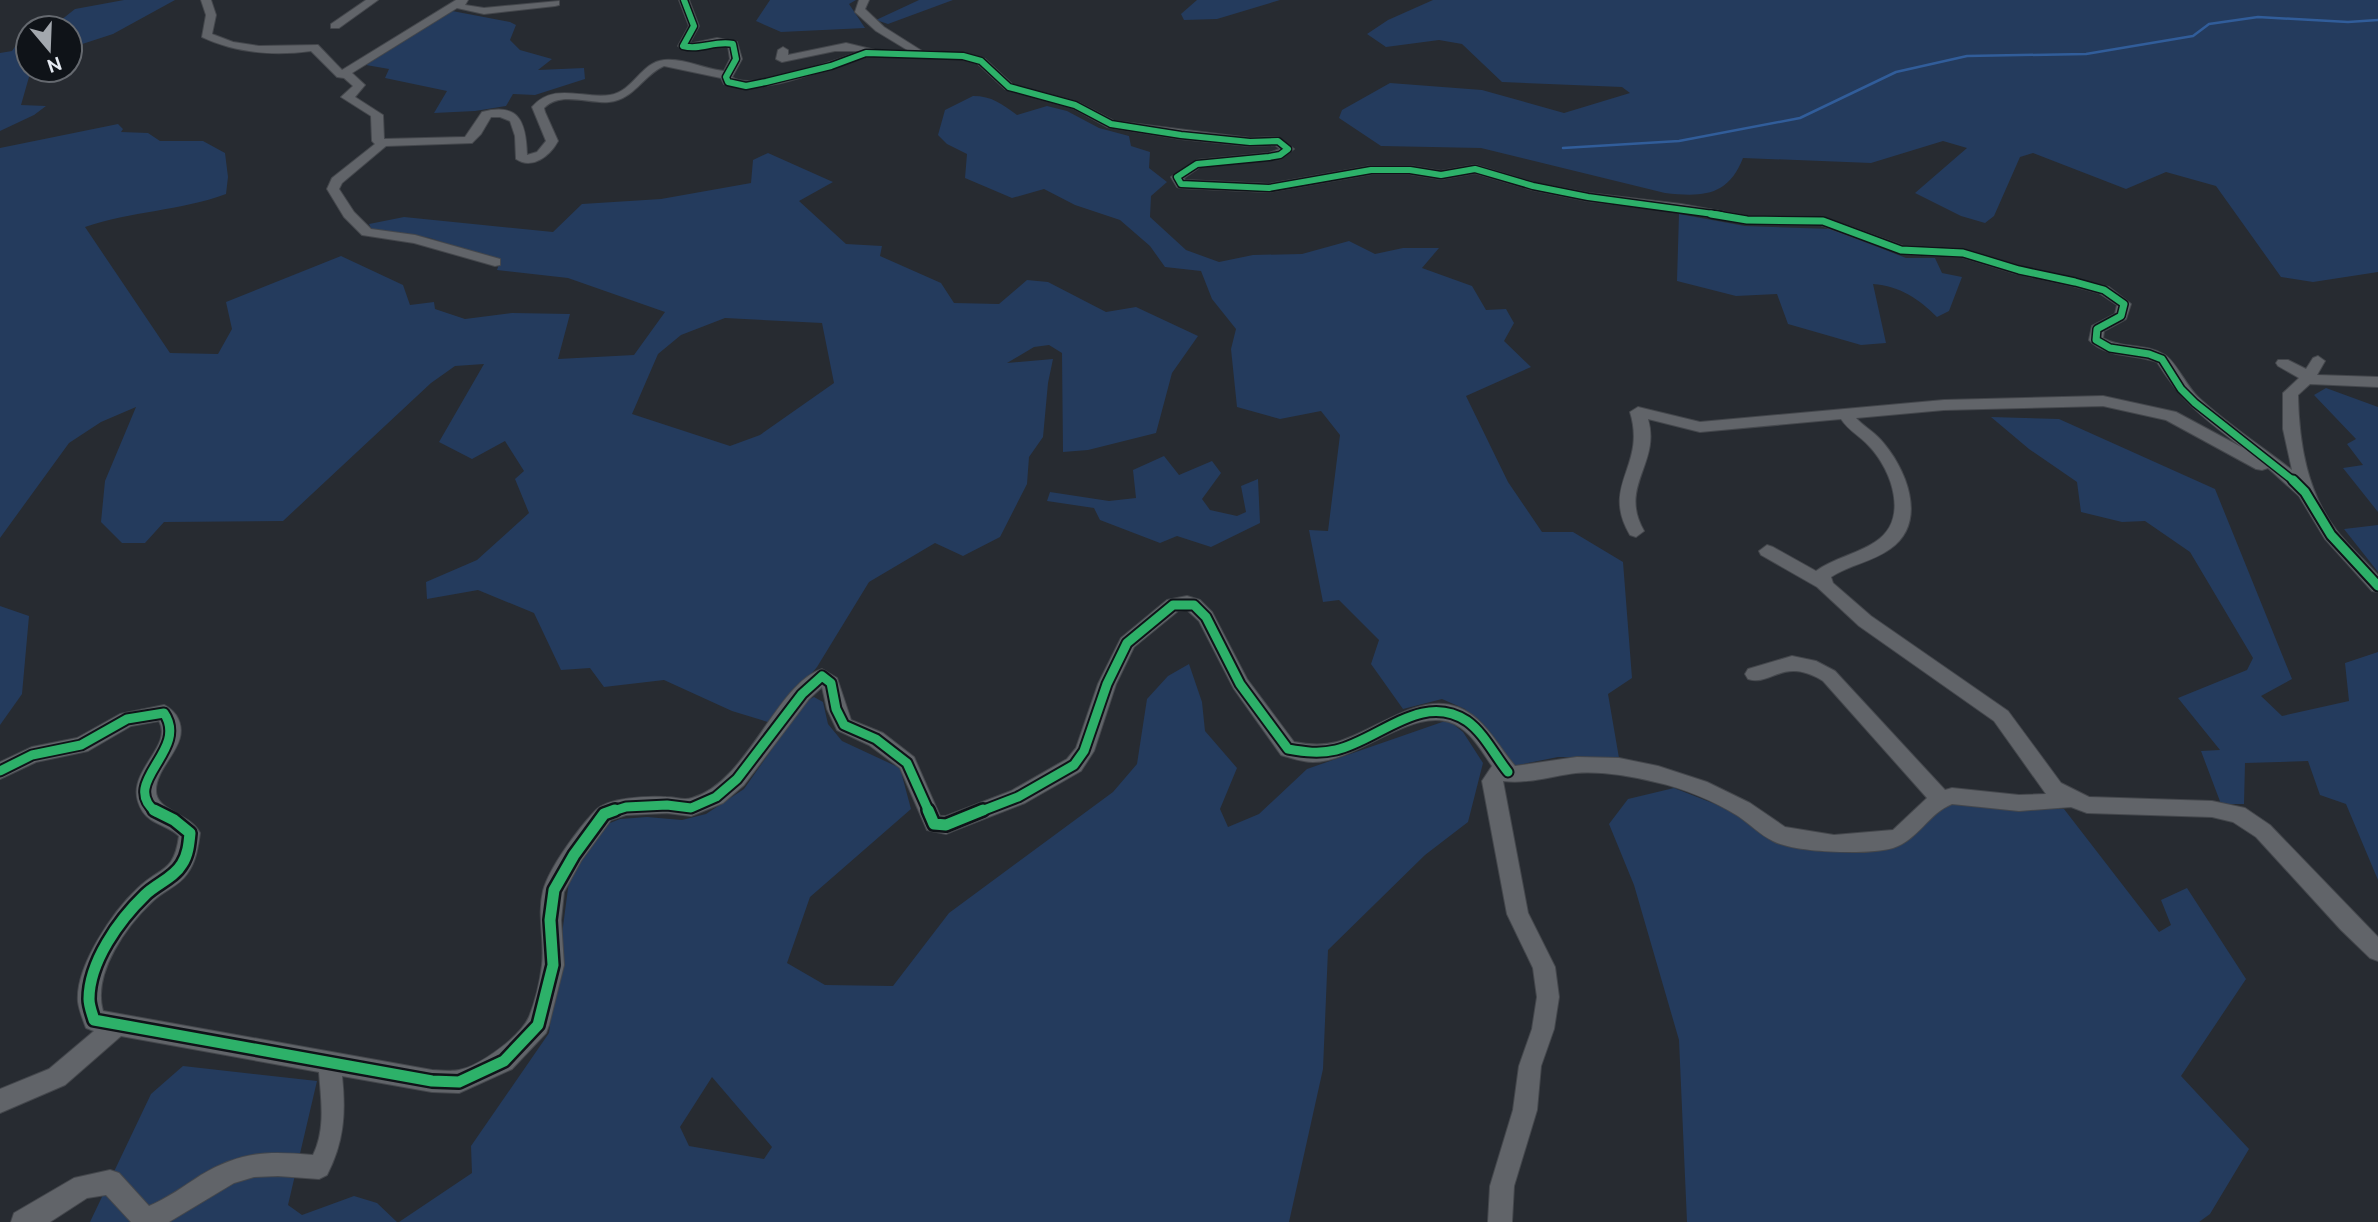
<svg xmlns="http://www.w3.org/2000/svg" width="2378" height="1222" viewBox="0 0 2378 1222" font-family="Ubuntu,sans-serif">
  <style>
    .green { fill: #243b5d; fill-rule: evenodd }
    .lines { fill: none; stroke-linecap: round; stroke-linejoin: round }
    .stream { stroke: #315d9a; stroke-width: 2.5 }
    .minor-casing { stroke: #44474c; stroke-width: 2 }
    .minor { fill: #616469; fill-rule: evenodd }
    .cycleway-far3-casing { stroke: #0f1318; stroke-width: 9 }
    .cycleway-far2-casing { stroke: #0f1318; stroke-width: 10 }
    .cycleway-far1-casing { stroke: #0f1318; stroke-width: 13 }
    .cycleway-casing { stroke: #0f1318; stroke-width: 16 }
    .cycleway-far3 { stroke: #2db169; stroke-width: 6 }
    .cycleway-far2 { stroke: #2db169; stroke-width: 7 }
    .cycleway-far1 { stroke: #2db169; stroke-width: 9 }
    .cycleway { stroke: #2db169; stroke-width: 11 }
  </style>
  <rect width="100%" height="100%" fill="#272b31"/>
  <!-- green -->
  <g class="green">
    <polygon points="124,0 175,0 113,34 70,48 70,28 51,28 75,9"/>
    <polygon points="770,0 856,0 849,4 865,28 781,32 756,21"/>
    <polygon points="919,0 953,0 888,24 876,20"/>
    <polygon points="1197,0 1280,0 1217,19 1184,20 1181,14"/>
    <path d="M1433 0H2378V272L2313 282 2281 277 2216 186 2166 172 2126 189 2033 153 2020 157 1994 216 1985 223 1961 216 1915 193 1967 148 1943 141 1871 163 1743 158C1728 197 1701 197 1665 193L1481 148 1381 146 1339 118 1342 110 1390 83 1482 90 1564 113 1630 93 1622 87 1502 82 1462 44 1439 40 1386 47 1367 34 1388 20Z"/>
    <polygon points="447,10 510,22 516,25 510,40 520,50 552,59 538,70 584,68 585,79 535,95 513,94 506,106 475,111 434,113 447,91 385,78 389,69 366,65"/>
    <polygon points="28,36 28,70 31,70 21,105 46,106 34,115 0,131 0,53 12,51 17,44"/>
    <path d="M973 96C992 96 1002 104 1017 115L1047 106 1067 111 1099 128 1129 136 1131 146 1150 152 1149 168 1167 182 1151 196 1150 217 1186 250 1219 262 1253 255 1302 254 1349 241 1375 254 1403 248H1439L1422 268 1472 286 1486 310 1506 309 1514 323 1504 341 1531 367 1466 396 1508 482 1542 532H1573L1623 562 1632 678 1608 694 1619 758 1558 757 1513 766 1465 709 1442 699 1403 709 1371 664 1379 640 1339 600 1323 602 1309 530 1328 531 1340 435 1321 411 1280 419 1237 407 1231 349 1236 329 1212 299 1201 271 1165 267 1150 246 1120 220 1075 205 1044 189 1012 198 965 178 967 154 947 144 938 135 945 110Z"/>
    <path d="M118 124 123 129 121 132 148 133 160 141H203L225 153 228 177 226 194C180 211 131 211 85 227L170 353 218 354 232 329 226 302 341 256 403 285 410 305 434 302 435 309 465 319 512 313 570 314 558 359 634 355 665 312 568 278 497 270 500 261 430 238 372 230 369 224 404 217 553 232 582 204 661 199 751 183 753 160 768 153 833 182 799 201 846 244 882 246 880 256 941 283 954 303 999 304 1027 280 1048 282 1106 312 1136 307 1198 336 1172 373 1156 433 1088 450 1063 452 1062 353 1049 345 1034 347 1007 363 1053 359 1048 383 1043 437 1029 457 1027 484 1000 537 963 556 935 543 869 582 817 667 771 723 732 711 664 680 604 687 590 668 561 670 534 613 478 590 427 599 426 582 477 560 529 513 515 479 524 471 505 441 472 459 439 442 484 364 455 366 431 383 283 521 164 522 145 543H122L101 522 105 481 136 407 101 422 69 443 0 538V148ZM725 318 822 323 834 383 760 435 730 446 632 414 658 354 681 335Z"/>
    <path d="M1679 214 1745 226 1832 229 1906 258H1935L1942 273 1962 277 1949 311 1937 317C1919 299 1900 286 1873 284L1886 343 1861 345 1788 324 1777 294 1736 296 1677 281Z"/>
    <polygon points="2326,388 2378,407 2378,512 2343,468 2363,465 2347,444 2356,439 2314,395"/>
    <polygon points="1991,417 2059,419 2215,489 2292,679 2261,696 2282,716 2349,701 2345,663 2378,652 2378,880 2346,804 2320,795 2308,761 2245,763 2244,804 2221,804 2201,751 2220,750 2178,698 2247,670 2253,658 2190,552 2145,521 2122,522 2081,512 2077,482 2029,449"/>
    <polygon points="1164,456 1179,475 1212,461 1221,473 1202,499 1210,510 1237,516 1246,512 1241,486 1258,479 1260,523 1211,547 1177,536 1160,543 1100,520 1094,508 1047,501 1050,492 1109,501 1136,498 1133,470"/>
    <polygon points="2378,525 2378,572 2344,529"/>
    <polygon points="0,606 29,616 22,694 0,725"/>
    <path d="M1189 664 1202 702 1205 731 1237 768 1220 809 1228 827 1259 814 1307 769 1448 720 1463 732 1483 763 1468 822 1425 855 1328 950 1323 1069 1289 1222H399L472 1173 471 1146 549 1033 569 881 605 825 620 819 647 817 682 820 706 814 744 789 805 702 814 697 823 702 828 724 842 741 900 768 911 809 810 897 787 963 825 985 893 986 949 913 1113 792 1137 764 1147 699 1168 676ZM712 1077 772 1147 764 1159 689 1146 680 1127Z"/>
    <polygon points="1674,788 1733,811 1779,841 1898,843 1944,804 2064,809 2159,932 2171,925 2161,900 2187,888 2246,979 2181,1076 2249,1149 2210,1214 2199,1222 1687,1222 1679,1040 1634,885 1609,824 1628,799"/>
    <polygon points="183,1066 317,1081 288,1205 302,1215 354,1196 377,1203 397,1222 90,1222 151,1094"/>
  </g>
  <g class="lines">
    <!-- stream -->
    <polyline class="stream" points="1563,148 1679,141 1800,118 1896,72 1967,56 2086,54 2193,36 2209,24 2258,17 2348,22 2378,20"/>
    <!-- minor casing -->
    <g class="minor-casing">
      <g id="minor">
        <path d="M201 0H211L216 15 212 34 233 42 259 46 318 45 342 70 456 0H468L465 5 484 8 559 1V5L555 6 484 14 457 8 352 73 365 85 355 97 383 115 384 139 465 137 482 112C520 102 526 123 527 155L537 152 546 141 532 107C553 82 583 99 610 95 634 91 641 62 664 60 684 58 704 69 724 71L730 59 728 46C710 43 693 57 678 46L689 26 679 0H689L699 26 689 44 717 38 737 42 742 59 732 77C750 92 837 60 861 51H835L782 62 776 59 778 50 783 47 788 50V55L846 43 875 50 909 51 876 31 855 12 859 0H869L865 9 884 27 922 51 963 53 985 59 1013 85 1079 103 1114 121 1250 138 1278 137 1294 149 1280 159 1200 167 1184 178 1185 180 1269 184 1371 166H1410L1441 171 1475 165 1535 183 1588 193 1681 204 1747 216 1823 217 1903 246 1963 249 2022 267 2109 287 2131 304 2126 319 2104 331 2103 338C2122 349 2147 343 2165 355 2176 362 2187 387 2198 397 2227 424 2261 446 2292 470L2283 429V393L2299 378 2278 366 2276 363 2278 360H2288L2306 369 2313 358 2318 356 2325 361 2317 375 2378 377V387L2310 384 2298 395C2299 443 2307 493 2337 531 2350 547 2365 561 2378 575V592L2372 591 2325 539 2299 496 2268 468 2262 470 2256 469 2166 420 2103 406 1944 410 1856 418C1863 426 1873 431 1880 439 1906 467 1929 522 1890 549 1872 562 1849 565 1831 577L1833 583 1871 616 2008 711 2061 783 2089 797 2212 801 2245 808 2270 825 2378 937V961L2370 958 2341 930 2256 837 2233 822 2212 817 2087 813 2071 807 2019 811 1952 804C1929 813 1918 840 1893 848 1869 855 1796 853 1773 841 1760 835 1750 824 1738 816 1714 801 1683 788 1655 782 1630 776 1602 771 1576 773 1551 776 1529 784 1503 781L1528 913 1555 967 1559 997 1554 1029 1541 1066 1537 1110 1514 1186 1512 1222H1488L1490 1186 1513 1110 1519 1066 1532 1029 1537 997 1533 968 1507 914 1482 781 1492 766C1483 753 1474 737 1461 728 1420 698 1360 762 1313 762 1303 762 1291 758 1281 755L1234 689 1199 621 1187 610 1178 611 1134 647 1116 684 1094 751 1081 771 1025 803 953 831 946 834 927 830 900 768 869 745 837 730 827 709 822 687 809 699 744 785 723 803 691 816 667 813 626 815 611 820 581 861 564 892 561 920 564 965 549 1025 546 1033 512 1069 459 1093 432 1092 342 1076C346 1113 344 1142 327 1175L319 1179 278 1176 254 1177 234 1183 169 1222H131L106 1195 87 1198 50 1222H11L14 1213 74 1178 110 1170 119 1173 149 1206C168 1198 184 1186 201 1175 241 1151 268 1151 313 1155 326 1129 321 1099 319 1072L121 1036 65 1085 0 1113V1089L49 1069 94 1031 86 1028C83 1020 79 1010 78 1002 75 967 113 911 138 888 161 866 174 873 179 836 169 826 151 824 143 812 118 774 175 749 159 721L131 726 88 751 36 762 0 779V762L32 747 77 738 120 714 164 705C170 708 172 710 176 715 194 743 156 764 156 790 155 811 190 813 200 833 198 847 196 862 187 874 179 886 163 891 153 901 127 925 92 973 103 1011L432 1070C440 1070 451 1072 459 1070 480 1066 520 1037 529 1017 535 1002 540 981 542 965 545 941 537 916 543 891 549 868 578 829 595 811 607 797 649 796 666 797 675 797 684 801 692 798 748 782 776 684 822 669L837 678 851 720 883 733 914 757 940 816H946L1011 791 1067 759 1076 748 1098 684 1121 638 1167 600 1187 596 1200 600 1212 612 1247 679 1294 742C1309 745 1322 746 1337 742 1382 729 1432 679 1477 719 1492 732 1502 751 1515 766L1577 757 1619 758 1658 766 1707 782 1750 803 1785 827 1834 835 1893 830 1927 798 1823 681C1783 656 1771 687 1748 679L1745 674 1748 669 1792 656 1816 661 1835 671 1945 790 1952 788 2019 795 2046 794 1994 721 1859 626 1817 587 1761 555 1759 551 1767 545 1773 547 1816 571C1834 558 1857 554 1875 542 1910 520 1892 470 1869 446 1860 436 1849 431 1841 419L1700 432 1648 419C1661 464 1618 486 1644 531L1636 537 1630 535C1600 484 1647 467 1630 412L1638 407 1700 422 1944 400 2103 396 2176 412 2243 448C2205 419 2183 404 2157 362 2135 354 2106 358 2089 340L2092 326 2115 314 2117 305 2099 293 2073 286 2014 273 1962 257 1901 254 1821 225 1747 224 1681 212 1588 201 1533 190 1475 173 1441 179 1410 174H1371L1269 192 1181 188 1177 187 1171 177 1197 160 1269 153 1280 149 1275 145 1250 146 1181 139 1107 127 1071 107 1005 89 977 63 963 59C939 59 885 52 865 57 820 68 772 96 724 84L721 78 664 66C642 76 635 99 609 102 588 104 561 91 544 108L545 112 558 141C550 156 532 170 516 159L515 136 510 121 500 117H491L481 134 472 143 386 146 342 183 339 189 354 212 371 229 415 235 500 259V265L495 266 414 243 362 235 344 217 327 189 332 178 375 144 372 141 371 116 341 97 353 86 344 78 337 77 311 51C274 56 236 53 202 37L206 15Z"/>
        <polygon points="366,0 378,0 339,28 331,28 331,24"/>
      </g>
    </g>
    <!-- minor -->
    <use href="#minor" class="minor"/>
    <!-- cycleway-far3 casing -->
    <g class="cycleway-far3-casing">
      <path id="cycleway-far3" d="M684 0 694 26 683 46C700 51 715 40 733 44L736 59 726 77 728 82 746 86 766 82 831 66 866 53 963 56 981 61 1009 87 1075 105 1111 124 1181 135 1250 142 1278 141 1288 149 1280 155 1269 157 1197 164 1177 177 1181 184 1269 188 1371 170H1410L1441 175 1475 169 1533 186 1588 197 1721 215"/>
    </g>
    <!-- cycleway-far2 casing -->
    <g class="cycleway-far2-casing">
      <polyline id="cycleway-far2" points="1711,214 1747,220 1823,221 1901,250 1963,253 2019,270 2075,282 2104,290 2124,304 2121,316 2097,329 2096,340 2110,348 2149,354 2162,359 2181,389 2195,403 2295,482"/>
    </g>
    <!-- cycleway-far1 casing -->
    <g class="cycleway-far1-casing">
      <g id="cycleway-far1">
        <polyline points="2293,480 2305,492 2331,535 2378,586"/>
        <path d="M0 771 32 755 81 745 127 719 164 713C190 751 118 782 156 812"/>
        <polyline points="610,812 626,807 667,805 691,808 716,797 737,779 802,694 822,676 831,683 836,709 844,725 876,739 907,763 929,812"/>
        <path d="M979 812 1018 797 1074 765 1084 751 1107 684 1127 643 1173 605H1194L1206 617 1240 684 1288 749C1305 752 1319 754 1336 750 1379 740 1422 691 1467 721 1484 733 1495 756 1508 772"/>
      </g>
    </g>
    <!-- cycleway casing -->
    <g class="cycleway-casing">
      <g id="cycleway">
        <path d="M154 810 174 820 190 833C189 844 188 855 182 864 174 878 156 884 145 895 119 920 89 962 89 999 89 1006 92 1013 94 1020L432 1081 459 1082 504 1061 538 1025 553 965 550 920 554 890 574 855 604 814 615 810"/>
        <polyline points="928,810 934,824 946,825 983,810"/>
      </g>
    </g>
    <!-- cycleway-far3 -->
    <use href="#cycleway-far3" class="cycleway-far3"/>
    <!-- cycleway-far2 -->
    <use href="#cycleway-far2" class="cycleway-far2"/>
    <!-- cycleway-far1 -->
    <use href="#cycleway-far1" class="cycleway-far1"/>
    <!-- cycleway -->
    <use href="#cycleway" class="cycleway"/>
  </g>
  <!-- north arrow -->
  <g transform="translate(49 49) rotate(161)"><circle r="33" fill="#0f1318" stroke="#65696f" stroke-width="2"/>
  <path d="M0-5L12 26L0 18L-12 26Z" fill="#a3a8ae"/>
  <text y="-10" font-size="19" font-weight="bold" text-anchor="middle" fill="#e6ebf2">N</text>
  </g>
</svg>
